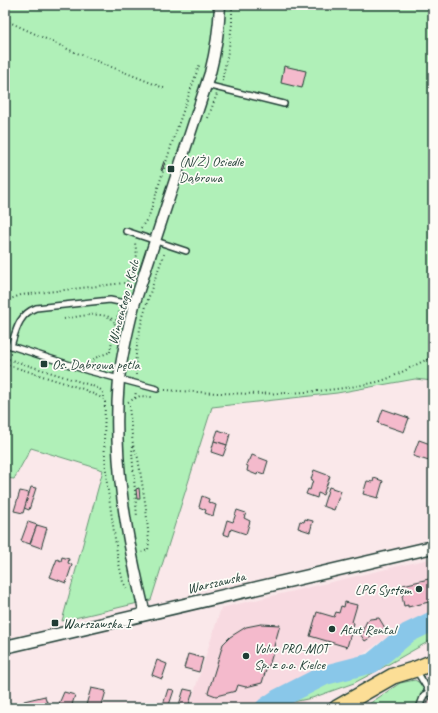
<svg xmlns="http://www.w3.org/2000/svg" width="438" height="713" viewBox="0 0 438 713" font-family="Caveat,sans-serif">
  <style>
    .built { fill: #f8dae1 }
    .green { fill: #b0f0b8; stroke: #689676 }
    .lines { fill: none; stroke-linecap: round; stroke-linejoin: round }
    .river { stroke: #89c7e9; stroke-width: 20 }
    .building { fill: #f4bacc; stroke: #1f3d34 }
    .service-casing { stroke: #1f3d34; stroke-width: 8 }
    .minor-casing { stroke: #1f3d34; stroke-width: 13 }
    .tertiary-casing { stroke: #1f3d34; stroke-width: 15 }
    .primary-casing { stroke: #1f3d34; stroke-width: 18 }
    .path { stroke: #1f3d34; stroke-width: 2; stroke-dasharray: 1 3; stroke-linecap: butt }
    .service { stroke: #fdfcf7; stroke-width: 5 }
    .minor { stroke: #fdfcf7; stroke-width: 10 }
    .tertiary { stroke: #fdfcf7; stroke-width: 12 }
    .primary { stroke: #fcde96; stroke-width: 15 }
    .poi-dot { fill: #1f3d34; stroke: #fdfcf7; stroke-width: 1.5 }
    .labels { text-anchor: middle; stroke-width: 3.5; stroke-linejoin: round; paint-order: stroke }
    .poi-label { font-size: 14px; fill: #1f3d34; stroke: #fdfcf7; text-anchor: start }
    .street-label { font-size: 14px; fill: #1f3d34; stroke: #fdfcf7 }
  </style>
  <rect width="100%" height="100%" fill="#fae8ea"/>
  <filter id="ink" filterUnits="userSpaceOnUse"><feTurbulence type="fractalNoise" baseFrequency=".025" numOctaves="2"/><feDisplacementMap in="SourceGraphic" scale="8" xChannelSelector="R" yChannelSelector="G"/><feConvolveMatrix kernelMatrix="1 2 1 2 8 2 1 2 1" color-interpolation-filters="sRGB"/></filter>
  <g filter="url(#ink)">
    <!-- built -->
    <g class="built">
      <polygon points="433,558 433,614 407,628 402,627 346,666 306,701 296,708 189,708 221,608"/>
      <polygon points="433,683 433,708 419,708 426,687"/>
    </g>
    <!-- green -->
    <g class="green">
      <polygon points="5,5 433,5 433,381 415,379 337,393 212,407 151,600 62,621 103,470 31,448 14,479 5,478"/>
      <polygon points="433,614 433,639 373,673 354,683 312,698 288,703 281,699 291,691 313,679 341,665 362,660 386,646 407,628"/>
      <polygon points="415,680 426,687 419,708 363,708 400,683"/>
    </g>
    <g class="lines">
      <!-- river -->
      <polyline class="river" points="265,708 278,699 325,675 372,663 408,633 433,621"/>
    </g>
    <!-- building -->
    <g class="building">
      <polygon points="284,66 306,71 302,88 281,83"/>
      <polygon points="164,161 165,162 162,171 161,170"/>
      <polygon points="433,397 433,410 429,409"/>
      <polygon points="383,409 409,418 404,432 378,423"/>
      <polygon points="218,430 230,434 227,445 214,441"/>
      <polygon points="419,440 433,445 432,462 413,456"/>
      <polygon points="214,441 227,445 223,456 211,452"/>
      <polygon points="252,455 268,461 264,474 258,472 257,475 247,471 248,466 246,465 248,460 250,460"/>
      <polygon points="314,470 330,476 323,495 318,493 317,498 306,494 308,489 310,490 313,480 311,479"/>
      <polygon points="374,478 383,481 378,498 363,494 367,481 373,482"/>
      <polygon points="31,487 36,488 29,510 24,508"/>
      <polygon points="329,487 341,491 334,510 323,506"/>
      <polygon points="139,488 140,499 137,499 136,489"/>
      <polygon points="20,491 29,493 23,513 14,511"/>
      <polygon points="202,496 209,499 208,502 216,505 213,516 205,513 206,510 199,507"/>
      <polygon points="237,510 246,513 244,518 250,521 246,534 231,529 229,536 223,534 227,520 233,522"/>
      <polygon points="305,519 313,521 310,532 298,528 300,521 304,522"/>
      <polygon points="28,522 37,525 30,544 21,541"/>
      <polygon points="37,525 47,528 41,548 30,544"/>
      <polygon points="5,540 8,541 5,551"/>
      <polygon points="62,557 69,559 68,563 72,565 66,583 50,577 57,559 61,561"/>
      <polygon points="433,578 433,601 408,607 408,605 404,606 402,596 405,593 403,585"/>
      <polygon points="345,602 357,605 352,622 354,623 347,647 310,636 317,612 334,617 336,612 339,613 341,606 344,607"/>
      <polygon points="379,618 385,628 365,641 360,634 364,632 363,629 367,621 370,619"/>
      <polygon points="261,624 280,625 274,646 275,646 269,666 267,666 262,683 246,687 238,685 236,691 216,696 208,693 223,644 230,637 246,627"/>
      <polygon points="188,654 203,658 199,672 184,668"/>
      <polygon points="157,660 167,664 162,679 152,675"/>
      <polygon points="91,688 106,691 101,708 94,706 94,708 86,705"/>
      <polygon points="168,689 174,690 168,708 162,708"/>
      <polygon points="184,689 193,691 188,708 178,708"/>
      <polygon points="64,692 75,695 71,708 59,708 58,706"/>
      <polygon points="45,696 46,701 47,701 45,708 21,708 24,701"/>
    </g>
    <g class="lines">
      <!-- service casing -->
      <g class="service-casing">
        <g id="service">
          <polyline points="206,85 284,104"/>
          <polyline points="126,231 186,251"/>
          <path d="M134 305 110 300 36 308C19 314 16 330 11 346L89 371 157 389"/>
          <polyline points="416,670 433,698"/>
          <polyline points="419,708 424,695 429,692"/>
        </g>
      </g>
      <!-- minor casing -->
      <g class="minor-casing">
        <path id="minor" d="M145 614C126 537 112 458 119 379 122 354 128 329 134 305L210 73C216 50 219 29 220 5"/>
      </g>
      <!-- tertiary casing -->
      <g class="tertiary-casing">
        <polyline id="tertiary" points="5,647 433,547"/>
      </g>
      <!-- primary casing -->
      <g class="primary-casing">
        <polyline id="primary" points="337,708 393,676 416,669 433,662"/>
      </g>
      <!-- path -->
      <g class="path">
        <polyline points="5,20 72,51 166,89"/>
        <polyline points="222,81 229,47 232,24 232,5"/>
        <polyline points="208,118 217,94"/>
        <polyline points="141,228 149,216 174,137 200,63"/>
        <polyline points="127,287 137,255 135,243"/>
        <polyline points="5,301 21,295 124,283 129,280"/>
        <path d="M64 319C76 317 108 309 114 322"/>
        <polyline points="110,352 115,323 120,310"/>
        <path d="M5 358 90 385C99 389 104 389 104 399"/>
        <polyline points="5,364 83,389 104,399 105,402"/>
        <polyline points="92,364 95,358 110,352"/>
        <path d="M136 375C132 340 152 285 165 252"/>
        <path d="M165 390C234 395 309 397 377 382 397 377 414 364 433 357"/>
        <polyline points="135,398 136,391"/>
        <polyline points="105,402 104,442 107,484 118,559 123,582 128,590"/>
        <polyline points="128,402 140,396 152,397"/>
        <polyline points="129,406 133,445 138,458 146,508 149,542 148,550 142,552"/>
        <polyline points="133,446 132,452 137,517"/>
      </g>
      <!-- service -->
      <use href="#service" class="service"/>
      <!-- minor -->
      <use href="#minor" class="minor"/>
      <!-- tertiary -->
      <use href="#tertiary" class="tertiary"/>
      <!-- primary -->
      <use href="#primary" class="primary"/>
    </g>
  </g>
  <!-- markers -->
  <g class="poi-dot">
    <rect x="167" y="165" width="8" height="8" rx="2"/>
    <rect x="40" y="360" width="8" height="8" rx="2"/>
    <circle cx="419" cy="589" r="4"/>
    <rect x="51" y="619" width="8" height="8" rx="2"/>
    <circle cx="332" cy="629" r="4"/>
    <circle cx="246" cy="656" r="4"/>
  </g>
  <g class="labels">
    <!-- poi labels -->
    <g class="poi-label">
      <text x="179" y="166">(N/Ż) Osiedle<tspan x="179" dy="16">Dąbrowa</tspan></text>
      <text x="52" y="369">Os. Dąbrowa pętla</text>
      <text x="411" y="594" text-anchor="end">LPG System</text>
      <text x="63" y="628">Warszawska I</text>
      <text x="340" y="634">Atut Rental</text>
      <text x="254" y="653">Volvo PRO-MOT<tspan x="254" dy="16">Sp. z o.o. Kielce</tspan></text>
    </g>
    <!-- street labels -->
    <g class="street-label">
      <text transform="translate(123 302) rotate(-75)" y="5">Wincentego z Kielc</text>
      <text transform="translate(216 582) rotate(-13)" y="5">Warszawska</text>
    </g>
  </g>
  <!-- margin -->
  <rect width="438" height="713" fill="none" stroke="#fdfcf7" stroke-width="20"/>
  <rect x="10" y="10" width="418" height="693" fill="none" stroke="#1f3d34" stroke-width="1.5" filter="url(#ink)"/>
</svg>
